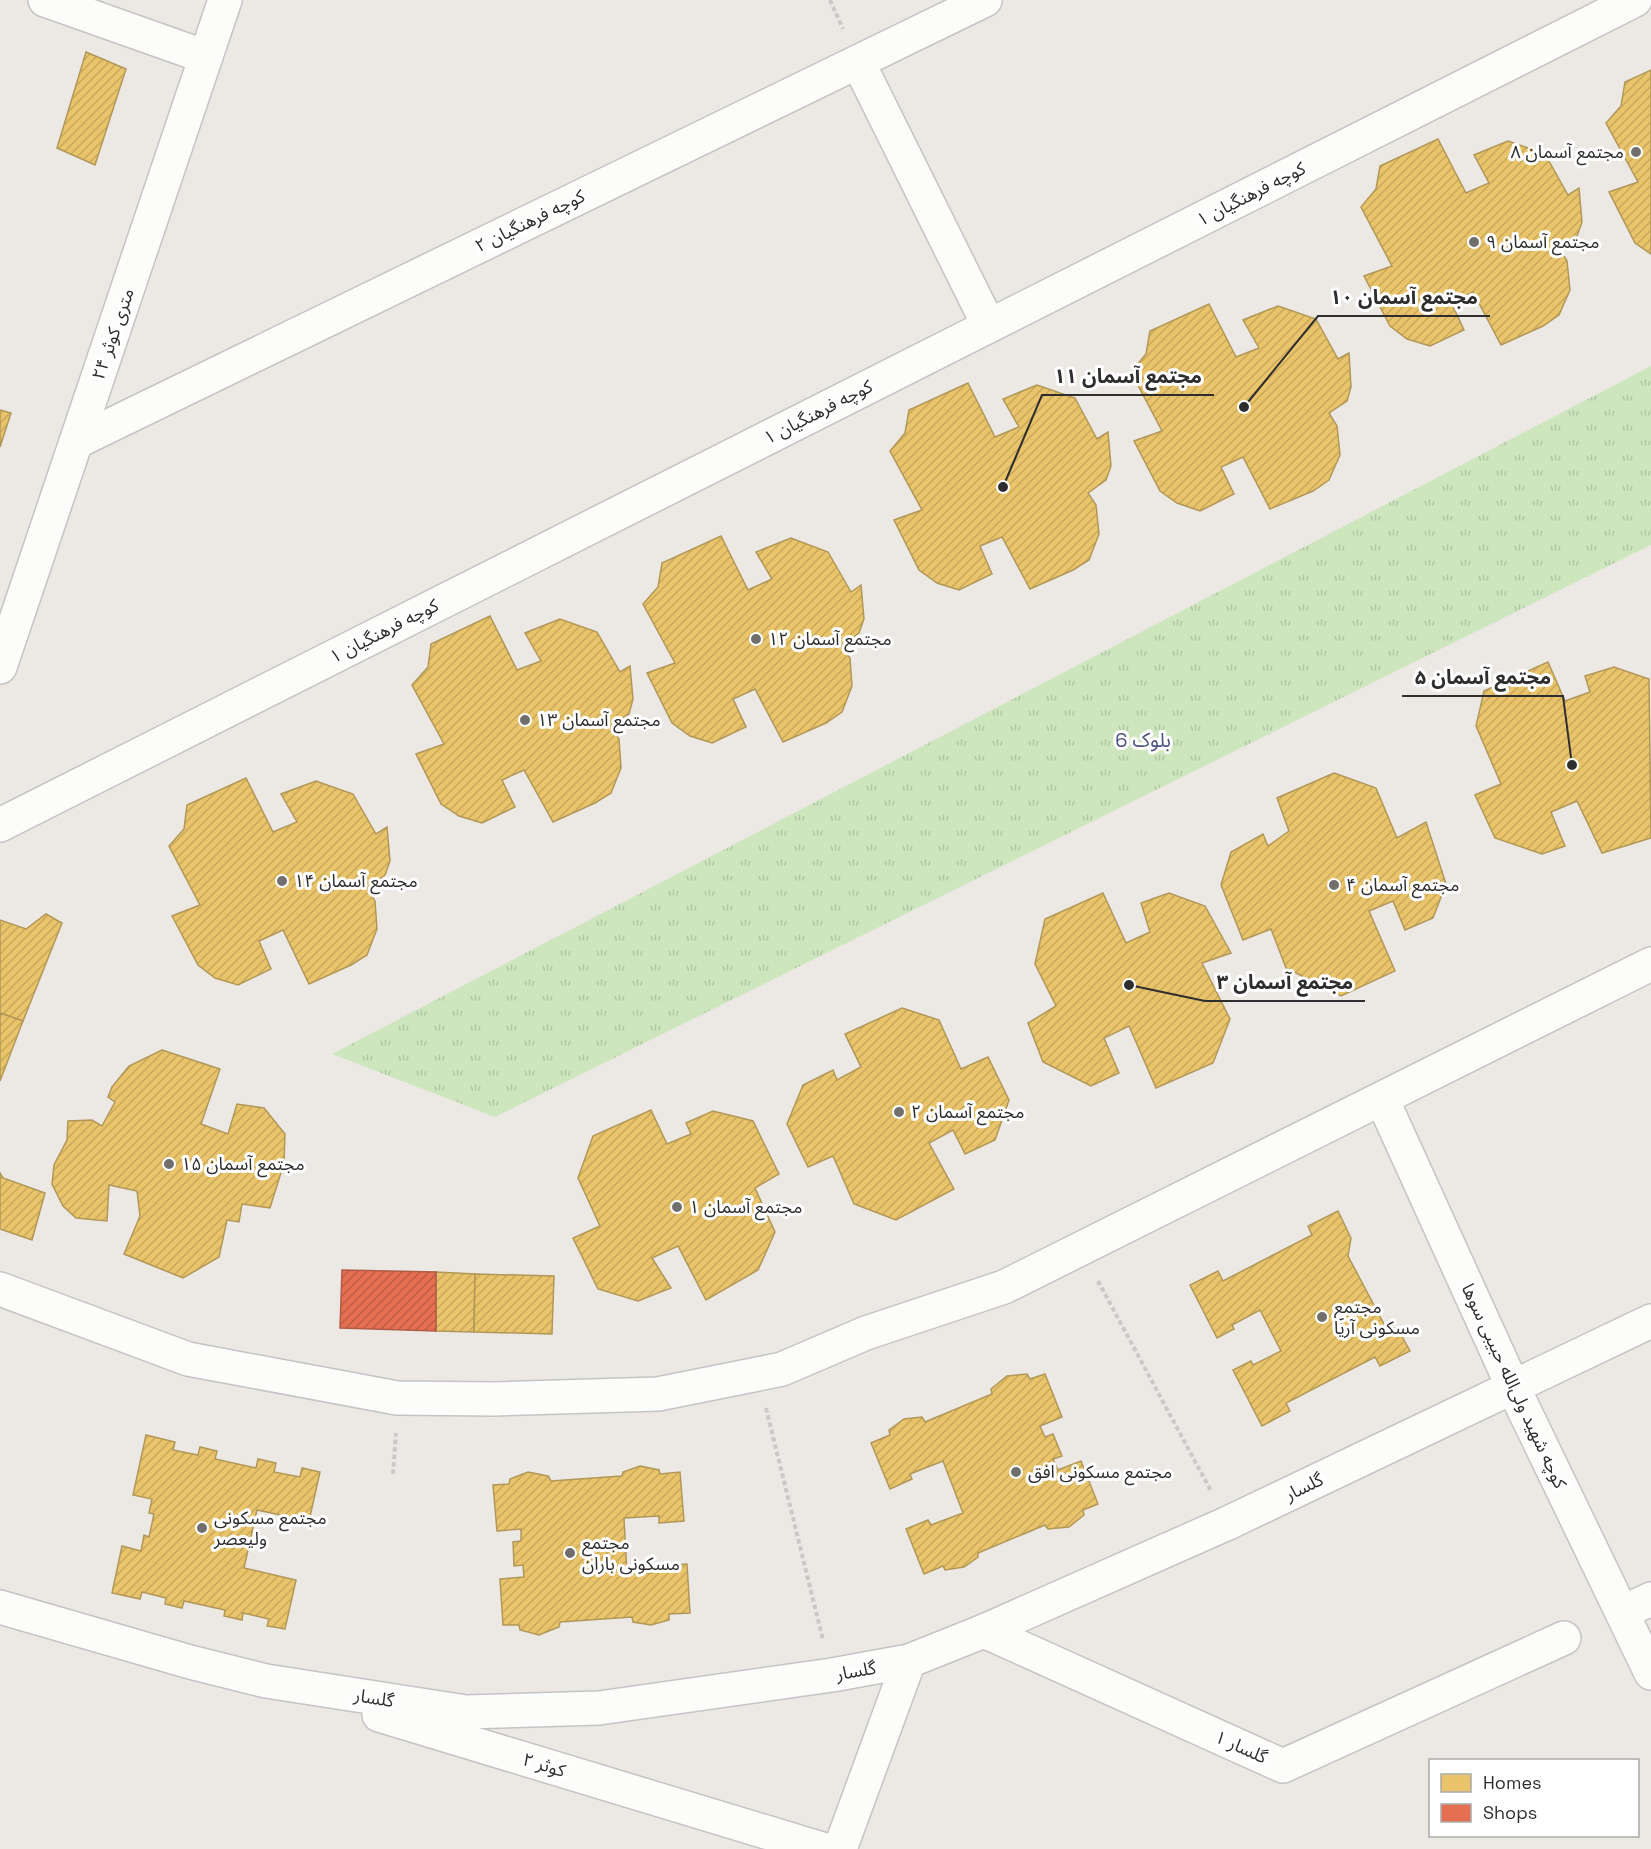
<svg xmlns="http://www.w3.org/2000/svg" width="1651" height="1849" viewBox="0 0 1651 1849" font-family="'Space Grotesk','Noto Sans Arabic',sans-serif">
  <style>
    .grass { fill: url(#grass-tufts) }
    .homes { fill: url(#homes-hatch); stroke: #b19758; stroke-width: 1.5 }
    .shops { fill: url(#shops-hatch); stroke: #b05c46; stroke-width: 1.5 }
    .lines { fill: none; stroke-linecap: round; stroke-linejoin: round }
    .minor-casing { stroke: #c5c4c5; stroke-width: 36 }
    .path { stroke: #c9c9c8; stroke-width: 4; stroke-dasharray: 4.5 3; stroke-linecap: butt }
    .minor { stroke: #fcfcfb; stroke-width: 33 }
    .poi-dot { fill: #706f6e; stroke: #fff; stroke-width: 2 }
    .labels { text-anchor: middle; stroke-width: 6; stroke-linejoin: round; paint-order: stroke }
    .poi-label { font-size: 18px; fill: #2e2e2e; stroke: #fff; text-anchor: start }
    .street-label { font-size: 18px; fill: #2e2e2e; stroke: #fff }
    .neighbourhood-label { font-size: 20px; fill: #4d5680; stroke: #fff }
    .leader { fill: none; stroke: #2e2e2e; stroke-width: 2 }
    .callout-dot { fill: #2e2e2e; stroke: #fff; stroke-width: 2 }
    .callout-label { font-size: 20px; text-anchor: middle; font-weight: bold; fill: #2e2e2e; stroke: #fff; stroke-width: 6; stroke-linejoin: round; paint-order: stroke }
  </style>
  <defs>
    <pattern id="grass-tufts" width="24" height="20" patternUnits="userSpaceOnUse" patternTransform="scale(1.5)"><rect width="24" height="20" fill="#cee6be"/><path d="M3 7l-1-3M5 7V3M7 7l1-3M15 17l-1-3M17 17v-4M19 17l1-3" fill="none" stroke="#b1c6a4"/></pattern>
    <pattern id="homes-hatch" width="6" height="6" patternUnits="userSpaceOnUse" patternTransform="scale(1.5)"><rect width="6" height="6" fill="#e9c46a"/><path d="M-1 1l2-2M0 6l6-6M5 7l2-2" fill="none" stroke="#c8a95c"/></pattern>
    <pattern id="shops-hatch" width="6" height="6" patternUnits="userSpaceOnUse" patternTransform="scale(1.5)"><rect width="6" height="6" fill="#e76f51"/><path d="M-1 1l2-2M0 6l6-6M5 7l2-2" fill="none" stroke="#bc5c44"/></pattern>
  </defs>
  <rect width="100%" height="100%" fill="#ece8e4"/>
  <!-- grass -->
  <polygon class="grass" points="1651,366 1651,545 495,1117 332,1054"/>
  <!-- homes -->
  <g class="homes">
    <polygon points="86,52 126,69 95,165 57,148"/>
    <polygon points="1651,70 1651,254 1635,243 1609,192 1638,182 1606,123 1621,106 1625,82"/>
    <polygon points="1438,139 1466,193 1489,183 1474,155 1508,141 1545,154 1568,195 1579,188 1582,222 1577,236 1559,248 1567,261 1570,290 1559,315 1543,326 1501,345 1473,292 1451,302 1464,330 1430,346 1407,339 1390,326 1364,276 1392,266 1361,207 1376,189 1380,166"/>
    <polygon points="1209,304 1236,357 1259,348 1243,320 1278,306 1316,319 1338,359 1349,353 1351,387 1347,401 1329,413 1337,426 1340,455 1329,480 1313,491 1270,509 1243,457 1221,467 1234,494 1200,511 1177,503 1160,491 1134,441 1162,431 1131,372 1146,354 1150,331"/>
    <polygon points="968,383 995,437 1019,427 1003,399 1037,385 1075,398 1097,439 1108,432 1111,466 1106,480 1088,493 1096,505 1099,534 1089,560 1073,570 1030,589 1002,537 980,546 992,574 959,590 937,583 919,570 894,520 922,510 890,451 905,433 909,410"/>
    <polygon points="0,410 11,413 0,447"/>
    <polygon points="721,536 748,590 772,579 756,552 791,538 828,552 851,592 861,585 864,619 859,633 841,646 850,658 852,686 842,712 826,723 783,742 755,689 733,699 746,727 712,743 690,736 672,723 647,673 675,663 643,604 658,587 662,563"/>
    <polygon points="490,616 517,670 541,661 525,633 560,619 597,632 620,672 630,666 633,699 629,714 610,726 619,739 621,768 611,793 595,803 553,822 524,770 502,780 515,807 482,823 459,816 441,804 416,754 444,744 412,685 428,667 431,644"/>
    <polygon points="1548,662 1565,701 1590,692 1585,676 1614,667 1649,679 1651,838 1602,853 1577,801 1551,812 1565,846 1542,854 1495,838 1475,795 1501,784 1476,726 1484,691"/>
    <polygon points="1334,773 1376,788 1397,838 1426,822 1446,884 1433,918 1405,930 1393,901 1369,911 1395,971 1341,996 1286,968 1271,929 1243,940 1221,885 1231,852 1263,834 1268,846 1289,831 1277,798"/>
    <polygon points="246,778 273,832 297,822 281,794 316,781 353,794 376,834 387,827 390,861 385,875 367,888 375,901 377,929 367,955 351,965 309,984 283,930 259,941 271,969 238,985 215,978 198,965 172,916 200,905 169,846 184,829 187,805"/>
    <polygon points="1103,893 1126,943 1150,932 1141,903 1169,893 1205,906 1231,953 1202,963 1230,1019 1213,1063 1156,1088 1129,1026 1104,1038 1119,1073 1091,1086 1043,1062 1028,1023 1056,1006 1035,964 1045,919"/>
    <polygon points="46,914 62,923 23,1021 0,1013 0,920 26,929"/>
    <polygon points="902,1008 939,1020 961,1069 988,1057 1009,1100 995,1140 965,1154 953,1130 929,1143 954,1189 896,1220 854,1204 833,1156 808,1167 787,1124 803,1085 833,1070 837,1080 861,1067 845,1034"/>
    <polygon points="0,1013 23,1021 0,1081"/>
    <polygon points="162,1050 220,1069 201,1124 228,1134 237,1104 264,1108 285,1134 284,1163 270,1208 242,1204 239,1222 227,1220 219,1257 183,1278 124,1254 140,1216 137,1191 109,1185 107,1221 76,1218 63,1206 52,1184 54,1165 67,1140 68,1121 92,1120 102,1126 115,1102 108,1097 112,1087 129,1066"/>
    <polygon points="651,1110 667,1144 691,1134 686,1123 713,1111 753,1121 779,1174 755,1188 775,1232 758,1270 706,1300 678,1246 652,1258 671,1288 638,1301 598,1289 573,1238 600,1226 578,1178 593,1136"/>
    <polygon points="0,1173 3,1178 45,1193 32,1240 0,1229"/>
    <polygon points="1338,1211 1351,1238 1348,1256 1384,1324 1398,1329 1410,1351 1380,1366 1375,1357 1286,1403 1290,1411 1262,1426 1233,1370 1251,1361 1253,1365 1281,1351 1260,1310 1232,1325 1234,1329 1217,1338 1190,1285 1218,1271 1223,1281 1312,1235 1308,1226"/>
    <polygon points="436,1272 475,1274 474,1332 436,1331"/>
    <polygon points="475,1274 554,1276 552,1334 474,1332"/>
    <polygon points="1027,1374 1030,1379 1045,1374 1062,1417 1040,1426 1045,1437 1053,1434 1062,1456 1053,1459 1058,1470 1081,1461 1098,1504 1083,1510 1084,1515 1069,1527 1048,1529 1045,1525 978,1553 978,1557 964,1567 945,1570 943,1566 924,1574 906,1529 928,1520 931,1525 963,1513 943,1461 910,1474 912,1479 890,1489 871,1443 890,1435 889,1430 904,1419 922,1417 925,1422 992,1394 991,1389 1007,1376"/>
    <polygon points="146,1435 175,1442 173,1450 198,1455 200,1447 217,1451 215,1459 256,1468 258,1459 276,1463 274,1472 300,1477 302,1468 320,1472 309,1521 257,1510 244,1568 296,1580 285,1629 267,1626 269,1619 243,1613 242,1620 224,1616 225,1610 184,1601 182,1608 165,1604 166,1598 142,1592 140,1599 112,1593 122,1546 141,1551 144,1535 149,1537 154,1514 149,1513 152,1499 133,1495"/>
    <polygon points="640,1466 659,1470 660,1474 680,1472 684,1521 659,1523 659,1516 624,1518 627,1574 663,1572 662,1566 687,1564 690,1613 669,1614 669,1620 651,1625 633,1622 632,1617 560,1622 559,1627 539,1635 520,1630 519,1625 503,1625 500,1579 524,1577 523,1565 514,1566 513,1542 521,1541 521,1529 497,1531 493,1485 509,1484 510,1479 528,1472 548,1476 551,1481 622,1476 623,1472"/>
  </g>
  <!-- shops -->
  <polygon class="shops" points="342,1270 436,1272 436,1331 340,1328"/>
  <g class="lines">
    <!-- minor casing -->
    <g class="minor-casing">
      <g id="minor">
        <polyline points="45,0 206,57"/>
        <polyline points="858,62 989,326"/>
        <polyline points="76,442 985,0"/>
        <polyline points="0,667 225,0"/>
        <polyline points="0,825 1635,0"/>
        <polyline points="1382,1099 1513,1387 1651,1673"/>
        <polyline points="0,1289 188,1359 397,1398 495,1399 658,1394 758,1374 782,1369 866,1333 1004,1287 1651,964"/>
        <polyline points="0,1607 190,1662 266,1681 466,1712 599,1708 832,1675 909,1661 984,1631 1228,1523 1651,1321"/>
        <polyline points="1623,1612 1651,1599"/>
        <polyline points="984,1631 1283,1766 1564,1638"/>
        <polyline points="379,1715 822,1849"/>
        <polyline points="840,1849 909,1661"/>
      </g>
    </g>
    <!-- path -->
    <g class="path">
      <polyline points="830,0 843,29"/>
      <polyline points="1098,1281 1211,1491"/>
      <polyline points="766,1408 823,1640"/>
      <polyline points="393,1474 396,1433"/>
    </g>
    <!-- minor -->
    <use href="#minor" class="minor"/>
  </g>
  <!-- markers -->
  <g class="poi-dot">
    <circle cx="1636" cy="152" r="6"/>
    <circle cx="1474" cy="242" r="6"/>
    <circle cx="756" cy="639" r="6"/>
    <circle cx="525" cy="720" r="6"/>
    <circle cx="282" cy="881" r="6"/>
    <circle cx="1334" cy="885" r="6"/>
    <circle cx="899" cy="1112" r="6"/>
    <circle cx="169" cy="1164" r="6"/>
    <circle cx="677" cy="1207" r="6"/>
    <circle cx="1322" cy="1317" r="6"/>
    <circle cx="1016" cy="1472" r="6"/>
    <circle cx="202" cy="1528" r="6"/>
    <circle cx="570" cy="1553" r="6"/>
  </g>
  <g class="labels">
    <!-- poi labels -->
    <g class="poi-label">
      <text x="1624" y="158" text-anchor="end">مجتمع آسمان ۸</text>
      <text x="1486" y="248">مجتمع آسمان ۹</text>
      <text x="768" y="645">مجتمع آسمان ۱۲</text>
      <text x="537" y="726">مجتمع آسمان ۱۳</text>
      <text x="294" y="887">مجتمع آسمان ۱۴</text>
      <text x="1346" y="891">مجتمع آسمان ۴</text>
      <text x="911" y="1118">مجتمع آسمان ۲</text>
      <text x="181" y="1170">مجتمع آسمان ۱۵</text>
      <text x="689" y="1213">مجتمع آسمان ۱</text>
      <text x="1334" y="1313">مجتمع<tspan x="1334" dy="21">مسکونی آریا</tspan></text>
      <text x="1028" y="1478">مجتمع مسکونی افق</text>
      <text x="214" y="1524">مجتمع مسکونی<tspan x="214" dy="21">ولیعصر</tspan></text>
      <text x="582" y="1549">مجتمع<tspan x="582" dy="21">مسکونی باران</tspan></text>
    </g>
    <!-- street labels -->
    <g class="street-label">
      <text transform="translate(1251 194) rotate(-27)" y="6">کوچه فرهنگیان ۱</text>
      <text transform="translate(530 221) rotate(-26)" y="6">کوچه فرهنگیان ۲</text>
      <text transform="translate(113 334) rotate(-71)" y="6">۲۴ متری کوثر</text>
      <text transform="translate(818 412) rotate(-27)" y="6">کوچه فرهنگیان ۱</text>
      <text transform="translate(384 631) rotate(-27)" y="6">کوچه فرهنگیان ۱</text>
      <text transform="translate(1514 1386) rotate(65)" y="6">کوچه شهید ولی‌الله حبیبی سوها</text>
      <text transform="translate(1304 1487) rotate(-26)" y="6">گلسار</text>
      <text transform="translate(856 1671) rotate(-10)" y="6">گلسار</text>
      <text transform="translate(374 1698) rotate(9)" y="6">گلسار</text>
      <text transform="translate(1241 1747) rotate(24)" y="6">گلسار ۱</text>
      <text transform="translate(544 1765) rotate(17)" y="6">کوثر ۲</text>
    </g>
    <!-- neighbourhood labels -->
    <g class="neighbourhood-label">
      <text x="1143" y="747">بلوک 6</text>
    </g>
  </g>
  <!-- callouts -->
  <path class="leader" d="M1244 407L1318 316H1490M1003 487L1042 395H1214M1572 765L1563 696H1402M1129 985L1205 1001H1365"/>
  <g class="callout-dot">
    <circle cx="1244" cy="407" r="6"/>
    <circle cx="1003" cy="487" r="6"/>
    <circle cx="1572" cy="765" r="6"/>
    <circle cx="1129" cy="985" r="6"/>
  </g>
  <g class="callout-label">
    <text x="1404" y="304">مجتمع آسمان ۱۰</text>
    <text x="1128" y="383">مجتمع آسمان ۱۱</text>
    <text x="1483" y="684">مجتمع آسمان ۵</text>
    <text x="1285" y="989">مجتمع آسمان ۳</text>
  </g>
  <!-- legend -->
  <rect x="1429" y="1759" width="210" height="78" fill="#ffffff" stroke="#ababab" stroke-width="1.5"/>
  <rect x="1441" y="1774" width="30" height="18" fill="#e9c46a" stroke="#ababab" stroke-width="1.5"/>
  <text x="1483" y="1789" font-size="18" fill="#2e2e2e">Homes</text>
  <rect x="1441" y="1804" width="30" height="18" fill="#e76f51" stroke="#ababab" stroke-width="1.5"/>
  <text x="1483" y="1819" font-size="18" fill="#2e2e2e">Shops</text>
</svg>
